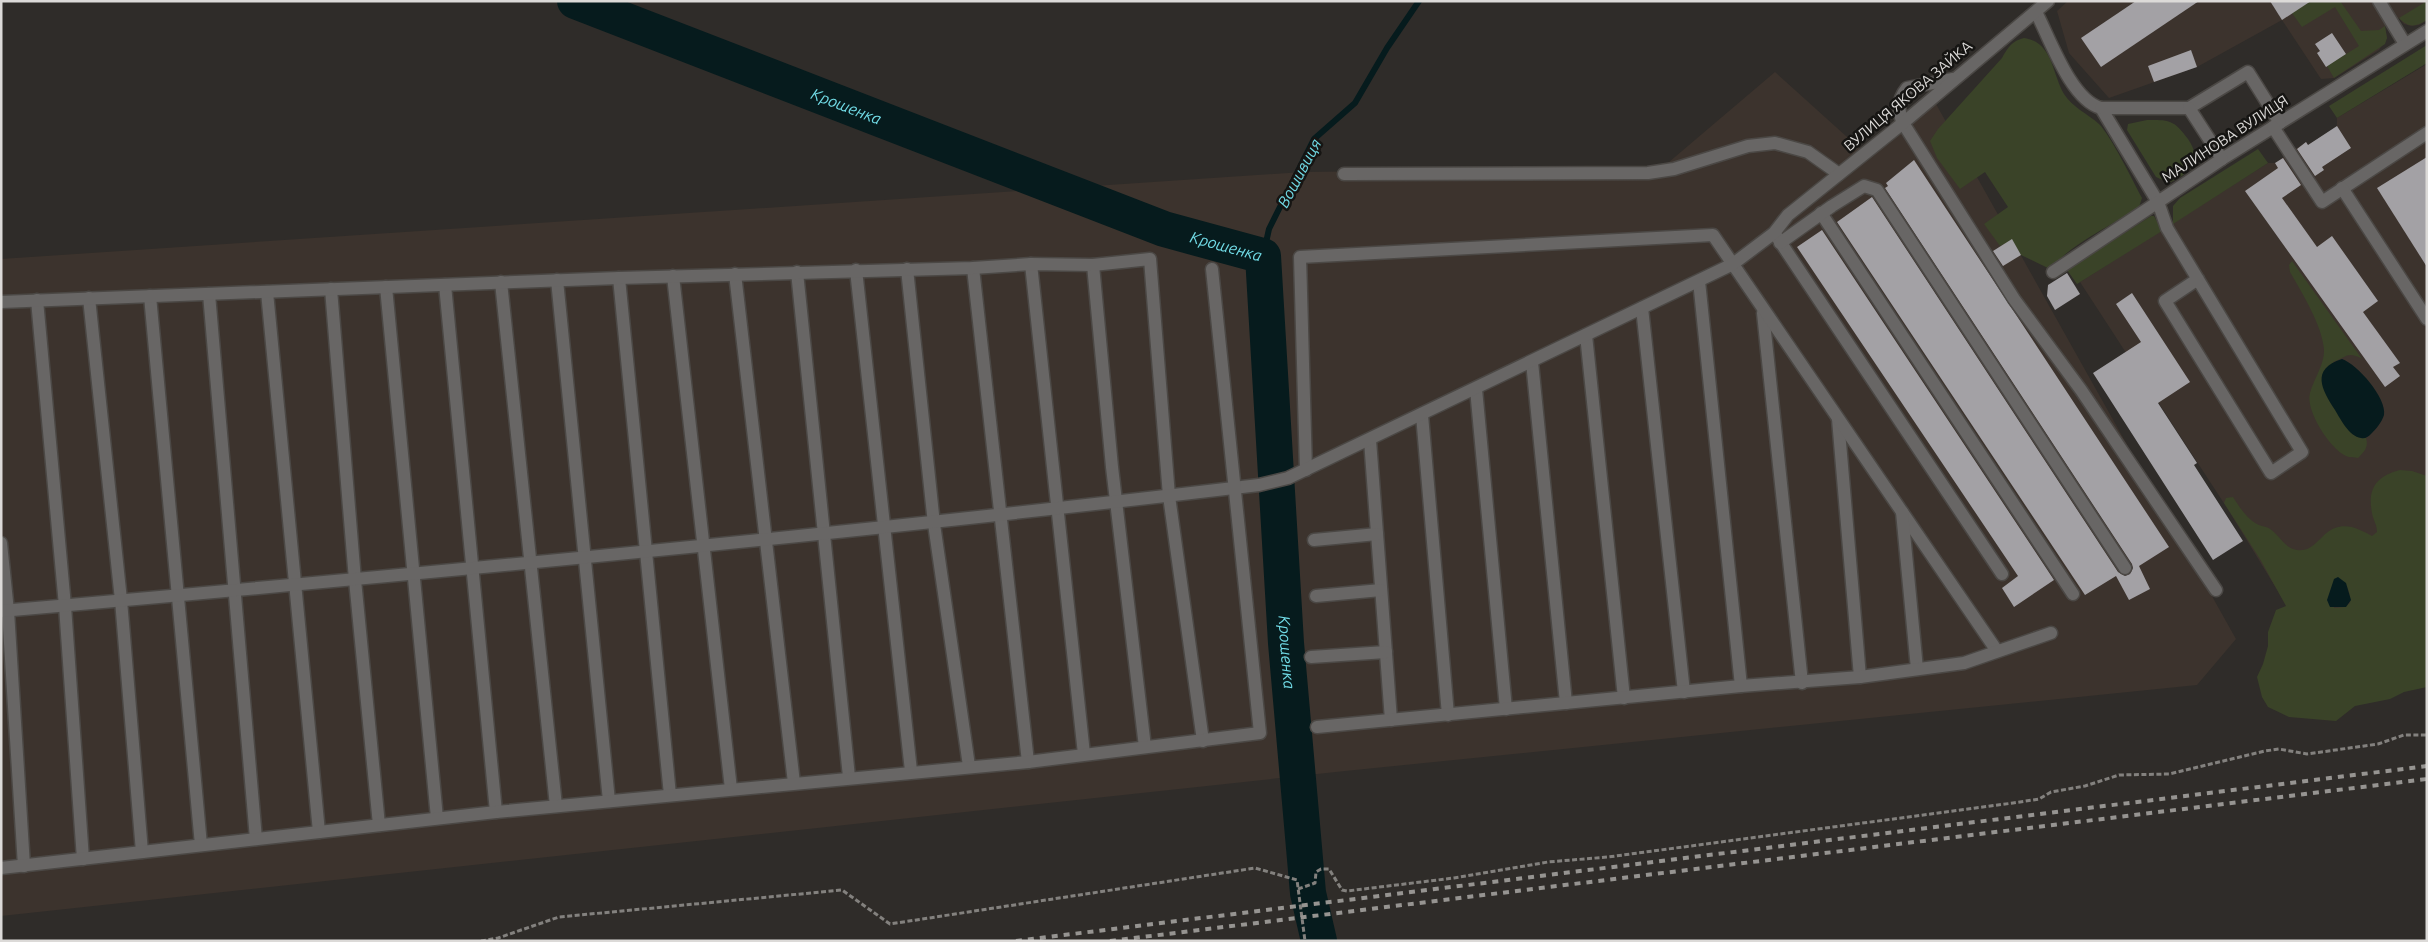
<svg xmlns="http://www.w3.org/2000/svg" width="2428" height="942" viewBox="0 0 2428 942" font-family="Ubuntu,sans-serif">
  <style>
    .built { fill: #3c332d }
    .green { fill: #3a4328; fill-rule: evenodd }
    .water { fill: #061b1d }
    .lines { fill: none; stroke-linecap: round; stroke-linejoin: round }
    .stream { stroke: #061b1d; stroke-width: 6 }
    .river { stroke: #061b1d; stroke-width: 36 }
    .building { fill: #a3a1a5 }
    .minor-casing { stroke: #4b4845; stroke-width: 15 }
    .path { stroke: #83817e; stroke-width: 3; stroke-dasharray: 5 2.5; stroke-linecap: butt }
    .minor { stroke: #686665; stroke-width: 12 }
    .rail { stroke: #969491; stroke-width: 4; stroke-dasharray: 6 6; stroke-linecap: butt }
    .labels { text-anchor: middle; stroke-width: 5; stroke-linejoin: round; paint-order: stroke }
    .street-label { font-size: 15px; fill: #dcdad8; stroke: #161513 }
    .water-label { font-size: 16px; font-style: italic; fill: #71dbe6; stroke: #161513 }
  </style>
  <rect width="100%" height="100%" fill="#2f2c29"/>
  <!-- built -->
  <g class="built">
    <polygon points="2068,1 2427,1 2427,20 2419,25 2411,26 2404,24 2399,18 2385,26 2387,38 2379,50 2334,78 2321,79 2282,20 2197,67 2109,98 2069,53 2057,11"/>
    <polygon points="2427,64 2427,642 2287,606 2229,511 2080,282 2268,163 2275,163 2306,142 2308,145 2337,127 2337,118"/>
    <polygon points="1775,72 1867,155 1936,104 2236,639 2197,685 1345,771 1,916 1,259 1303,172 1662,168"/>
  </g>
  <!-- green -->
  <g class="green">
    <polygon points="2311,1 2340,1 2361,31 2379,30 2385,26 2387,38 2385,44 2334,78 2327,66 2359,46 2335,7 2302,27 2292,13"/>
    <path d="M2427 1V20C2416 27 2408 28 2399 18Z"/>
    <path d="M2024 38C2053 42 2052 74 2064 94 2072 107 2088 114 2099 124 2111 136 2133 181 2142 198L2139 207 2134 211C2116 222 2058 252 2052 270L2021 255 2012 240 2000 246 1984 224 2008 207 1985 172 1960 189 1937 158 1930 141 1938 129 2002 58C2008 47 2012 41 2024 38Z"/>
    <polygon points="2427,45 2427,63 2337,118 2329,106"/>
    <path d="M2147 120C2156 120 2167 119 2174 124 2179 127 2184 134 2188 139 2203 161 2191 173 2169 183L2156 177 2127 130 2128 124Z"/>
    <polygon points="2258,149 2268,163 2173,224 2173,206 2180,198"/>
    <polygon points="2151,216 2154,216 2162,231 2077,284 2067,270"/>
    <path d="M2292 261 2362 359C2348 351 2347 357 2333 362L2352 434 2361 438H2366C2369 447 2364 452 2358 458 2354 457 2350 458 2346 456 2330 449 2305 410 2310 393 2314 378 2325 364 2324 349 2322 325 2302 293 2290 272L2289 265Z"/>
    <path d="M2400 470 2412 471 2427 476V687L2404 692 2390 699 2355 706 2336 721 2289 717 2268 707 2262 697 2257 677 2263 664 2268 646V632L2276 610 2286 606 2260 559 2224 503 2226 498 2233 497C2239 507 2249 521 2259 525 2263 527 2266 526 2270 529 2278 534 2284 546 2293 549 2313 556 2320 533 2335 528 2348 523 2361 530 2372 536L2377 532C2377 524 2373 520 2372 513 2367 488 2377 476 2400 470ZM2336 578C2346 583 2351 591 2350 603L2345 607 2334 608 2333 583Z"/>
  </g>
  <!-- water -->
  <g class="water">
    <path d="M2342 359C2357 364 2387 398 2384 415 2382 422 2376 429 2371 434 2368 437 2365 439 2361 438 2349 436 2341 420 2335 410 2322 390 2310 369 2342 359Z"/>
    <polygon points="2338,577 2346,583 2351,600 2346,607 2330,607 2327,600 2334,579"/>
  </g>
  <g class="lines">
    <!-- stream -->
    <polyline class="stream" points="1263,256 1269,229 1314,139 1355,103 1387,48 1419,1"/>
    <!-- river -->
    <path class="river" id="s1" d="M575 1 1164 229 1263 256 1286 643 1308 893 1319 941"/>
  </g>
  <!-- building -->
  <g class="building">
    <polygon points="2136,1 2199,1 2101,67 2081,38"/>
    <polygon points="2270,1 2311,1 2282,20"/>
    <polygon points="2332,33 2346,54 2326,67 2317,53 2320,51 2315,44"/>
    <polygon points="2191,50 2197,67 2154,82 2148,66"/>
    <polygon points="2337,126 2351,148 2322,167 2324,170 2315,176 2297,149 2306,142 2308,145"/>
    <polygon points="2427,157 2427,267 2377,188"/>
    <polygon points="2283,158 2301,185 2282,198 2317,247 2332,236 2378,301 2363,312 2400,363 2393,367 2400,376 2385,387 2245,191 2278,168 2275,163"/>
    <polygon points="1914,160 2169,547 2139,566 2150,589 2129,600 2116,576 2085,595 1837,222 1872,197 2118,572 2125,576 2130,574 2133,568 2132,564 1885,188 1888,186 1886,183"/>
    <polygon points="1822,230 2054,580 2014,607 2002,588 2018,576 1797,247"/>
    <polygon points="2012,239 2021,255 2003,266 1993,251"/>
    <polygon points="2067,273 2080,294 2055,310 2047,296 2048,285"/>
    <polygon points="2132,293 2190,382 2158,403 2197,463 2194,465 2243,541 2213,560 2093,373 2141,342 2116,304"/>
  </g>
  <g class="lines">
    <!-- minor casing -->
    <g class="minor-casing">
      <g id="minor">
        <polyline points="2379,1 2405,44"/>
        <path d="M2036 12C2050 39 2071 100 2101 108L2158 202 2222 159 2427 31"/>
        <path d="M1953 79 1907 88C1898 99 1897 110 1903 123L2014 299 2081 390 2216 590"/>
        <polyline points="2101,108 2189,108 2248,72 2280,123"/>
        <polyline points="2189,108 2222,159"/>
        <polyline points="2273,127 2322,202 2427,133"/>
        <polyline points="1344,174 1648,173 1674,169 1748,146 1775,143 1808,152 1839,174"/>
        <polyline points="2342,188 2427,319"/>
        <polyline points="1821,213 2073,594"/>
        <polyline points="1777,237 2002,574"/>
        <polyline points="1780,243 1832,206 1864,186 1877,190 2125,568"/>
        <polyline points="1031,264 1084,754"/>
        <polyline points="1093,265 1112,467 1145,747"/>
        <polyline points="973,268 1028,762"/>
        <polyline points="907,269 934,524 969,766"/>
        <polyline points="856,270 911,771"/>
        <polyline points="797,272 849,777"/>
        <polyline points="2053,272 2158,202 2167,228 2302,452 2271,473 2165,301 2198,279"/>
        <polyline points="735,274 794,783"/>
        <polyline points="673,276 731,789"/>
        <polyline points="619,278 670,795"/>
        <polyline points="557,280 609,801"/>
        <polyline points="1699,281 1741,686"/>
        <polyline points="501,282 556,806"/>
        <polyline points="445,285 496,812"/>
        <polyline points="386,287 437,818"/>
        <polyline points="331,289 355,580 379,825"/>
        <polyline points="267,292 319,832"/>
        <polyline points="209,294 256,839"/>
        <polyline points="150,296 201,845"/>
        <polyline points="89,298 121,600 142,852"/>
        <polyline points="37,300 65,606 83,859"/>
        <polyline points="1,302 619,278 973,268 1031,264 1093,265 1150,259 1169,496 1203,741"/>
        <polyline points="1642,308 1684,692"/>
        <polyline points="1763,313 1802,683"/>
        <polyline points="1586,335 1624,698"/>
        <polyline points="1532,362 1566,703"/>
        <polyline points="1476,389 1506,709"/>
        <polyline points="1422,415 1448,715"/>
        <polyline points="1838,419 1860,677"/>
        <polyline points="1370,440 1391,720"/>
        <polyline points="1306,470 1300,257 1713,235 1997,651"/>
        <polyline points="1902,512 1917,669"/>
        <polyline points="1314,540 1377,534"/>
        <polyline points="1,543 8,611 24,866"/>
        <polyline points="1316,596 1381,590"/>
        <path d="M1 611C421 574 840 535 1259 485L1288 478 1733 264 1774 233 1788 215 1903 123 2048 1"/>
        <polyline points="1311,657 1386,652"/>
        <polyline points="1317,727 1741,686 1860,677 1964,663 2051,633"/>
        <polyline points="1,868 496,812 1028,762 1260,733 1212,269"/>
      </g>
    </g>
    <!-- path -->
    <g class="path">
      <polyline points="1298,889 1315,883 1316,872 1321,869 1329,869 1342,890 1347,891 1454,878 1548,862 1608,857 2013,803 2039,799 2051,792 2085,786 2119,775 2169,774 2265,751 2279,749 2307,754 2378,744 2404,735 2427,735"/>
      <polyline points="481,941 498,938 559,917 842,890 890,924 1255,868 1297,880 1305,941"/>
    </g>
    <!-- minor -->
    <use href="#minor" class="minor"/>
    <!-- rail -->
    <g class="rail">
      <polyline points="1016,941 2427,766"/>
      <polyline points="1110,941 2427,779"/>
    </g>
  </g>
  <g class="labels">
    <!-- street labels -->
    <g class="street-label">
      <text transform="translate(1908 96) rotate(-40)" y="5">ВУЛИЦЯ ЯКОВА ЗАЙКА</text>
      <text transform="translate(2225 139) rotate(-33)" y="5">МАЛИНОВА ВУЛИЦЯ</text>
    </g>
    <!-- water labels -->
    <g class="water-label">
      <text dy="6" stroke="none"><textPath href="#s1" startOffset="291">Крошенка</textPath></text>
      <text transform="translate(1299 173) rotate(-62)" y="6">Вошивиця</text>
      <text dy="6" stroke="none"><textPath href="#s1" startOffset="696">Крошенка</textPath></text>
      <text dy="6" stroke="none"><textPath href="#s1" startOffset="1131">Крошенка</textPath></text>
    </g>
  </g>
  <!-- border -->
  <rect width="2428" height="942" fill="none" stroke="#dcdad8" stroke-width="5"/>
</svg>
